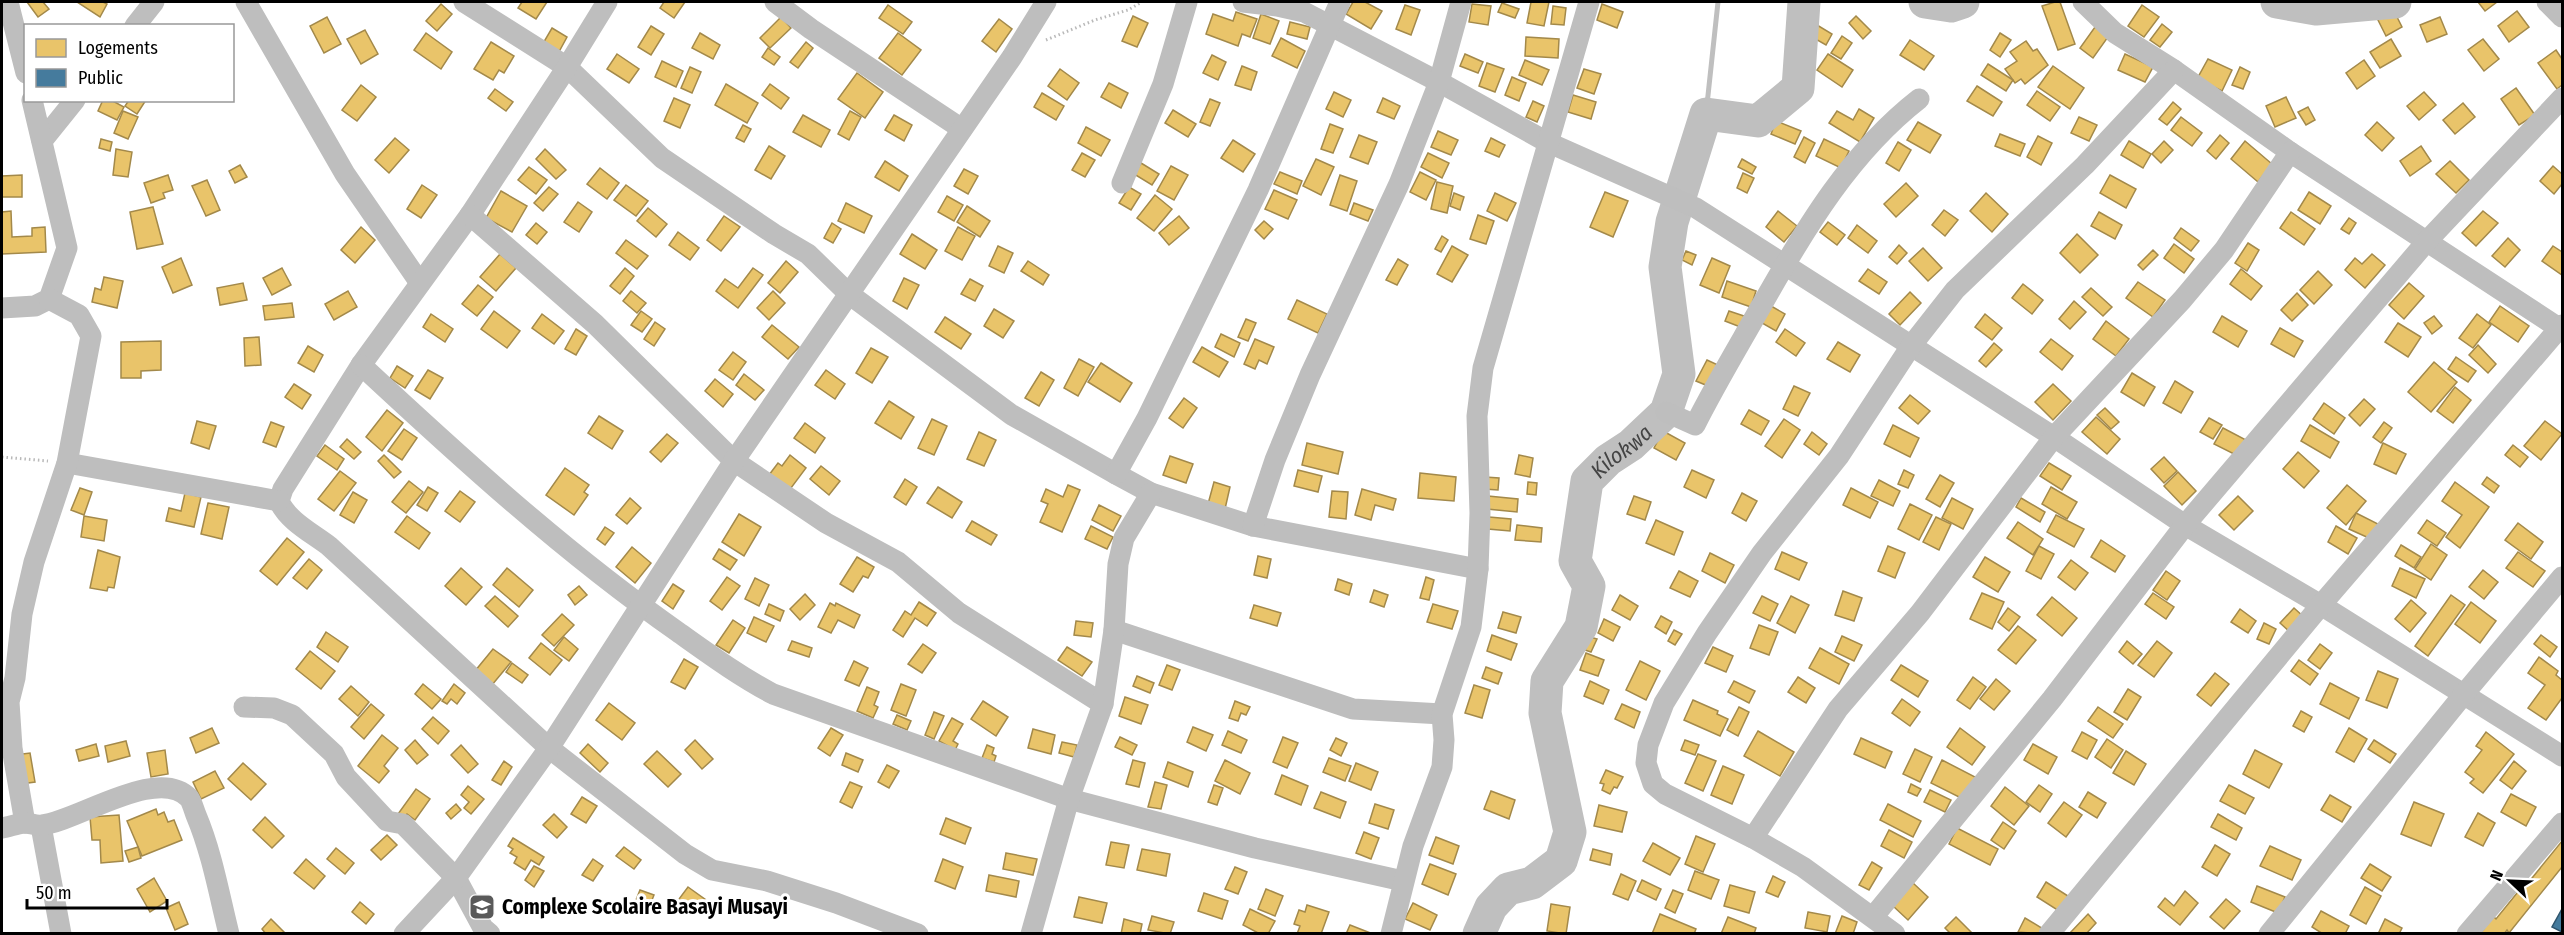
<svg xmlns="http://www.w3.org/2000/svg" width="2564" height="935" viewBox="0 0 2564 935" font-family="'Fira Sans Condensed',sans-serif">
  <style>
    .homes { fill: #e9c46a; stroke: #a3894a; stroke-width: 1.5 }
    .public { fill: #457b9d; stroke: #30566e; stroke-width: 1.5 }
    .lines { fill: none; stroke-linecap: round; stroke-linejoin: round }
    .stream { stroke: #bfbfbf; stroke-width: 5 }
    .river { stroke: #bfbfbf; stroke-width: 33 }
    .path { stroke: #b9b9b9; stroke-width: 3; stroke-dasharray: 1.5 3; stroke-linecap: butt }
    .minor { stroke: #bebebe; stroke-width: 21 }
    .labels { text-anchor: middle; stroke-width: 6; stroke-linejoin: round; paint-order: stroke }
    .poi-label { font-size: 21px; font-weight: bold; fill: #000; stroke: #fff; text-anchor: start }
    .water-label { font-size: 22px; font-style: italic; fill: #444; stroke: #fff }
  </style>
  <rect width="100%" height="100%" fill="#fff"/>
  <!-- homes -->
  <g class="homes">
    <polygon points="27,2 43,2 49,9 38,17"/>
    <polygon points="77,2 103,2 107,4 100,17"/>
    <polygon points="522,2 547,2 536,19 518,8"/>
    <polygon points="664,2 685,2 674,18 660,8"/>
    <polygon points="1353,2 1365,2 1382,11 1371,29 1346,14"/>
    <polygon points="1531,2 1549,2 1544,26 1527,23"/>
    <polygon points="2055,2 2060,2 2075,44 2058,50 2042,6"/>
    <polygon points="2478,2 2497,2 2485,11"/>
    <polygon points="1502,3 1519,9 1515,18 1498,12"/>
    <polygon points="441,4 452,14 437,31 426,21"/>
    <polygon points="1472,4 1491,6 1488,25 1469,22"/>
    <polygon points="1602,4 1623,12 1617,28 1597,20"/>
    <polygon points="888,5 912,22 903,34 879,18"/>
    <polygon points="1405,5 1420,10 1411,35 1396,29"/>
    <polygon points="2142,5 2159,17 2144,37 2128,26"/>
    <polygon points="2391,5 2402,27 2386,36 2375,14"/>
    <polygon points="1553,6 1566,8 1564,25 1551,24"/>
    <polygon points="2517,11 2529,27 2509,42 2498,26"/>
    <polygon points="1236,12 1257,19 1250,37 1242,34 1238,46 1206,34 1213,14 1233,21"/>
    <polygon points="1261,14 1279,21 1270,44 1253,38"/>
    <polygon points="1133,16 1148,23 1137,47 1122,41"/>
    <polygon points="1856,16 1871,31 1863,39 1849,23"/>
    <polygon points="327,17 341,44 324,53 310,26"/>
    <polygon points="781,17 791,28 770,48 760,38"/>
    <polygon points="2440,17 2447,34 2427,42 2420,25"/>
    <polygon points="999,19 1012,29 996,52 982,41"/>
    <polygon points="1290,22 1310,27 1307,39 1287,34"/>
    <polygon points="1812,22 1832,34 1826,45 1805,33"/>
    <polygon points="2162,24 2172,32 2160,47 2150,40"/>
    <polygon points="651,26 664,34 651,55 638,47"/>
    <polygon points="2095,27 2108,37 2093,58 2080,48"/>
    <polygon points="552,28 567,37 554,61 538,52"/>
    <polygon points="365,30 378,54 361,64 347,39"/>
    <polygon points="426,33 452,52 441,69 414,50"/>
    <polygon points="700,33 720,45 713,59 692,48"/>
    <polygon points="898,33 921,50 902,75 879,58"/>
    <polygon points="2000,33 2011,40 2000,57 1990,50"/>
    <polygon points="1842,36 1852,43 1841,59 1831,53"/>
    <polygon points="1526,37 1559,39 1558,58 1525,56"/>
    <polygon points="1281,38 1305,51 1297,68 1272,56"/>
    <polygon points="2391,39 2401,56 2380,68 2370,52"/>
    <polygon points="2483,39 2499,59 2484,71 2468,50"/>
    <polygon points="1910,40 1934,56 1924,70 1900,55"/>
    <polygon points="2026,41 2033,51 2037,49 2048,65 2025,84 2021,79 2015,83 2005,69 2017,61 2010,52"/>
    <polygon points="491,42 514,56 504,73 499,70 493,80 474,69"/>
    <polygon points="806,42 813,48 798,68 790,62"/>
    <polygon points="768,48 780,57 774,65 762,57"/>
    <polygon points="2556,50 2562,59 2562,85 2557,89 2538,63"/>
    <polygon points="617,54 639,69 629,83 607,69"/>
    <polygon points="1465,54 1483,62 1478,73 1460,66"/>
    <polygon points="1828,54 1853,70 1842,87 1817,70"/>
    <polygon points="2125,54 2153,67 2145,82 2118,70"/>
    <polygon points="1212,55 1226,62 1218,80 1203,73"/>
    <polygon points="2208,59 2232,70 2222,91 2197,79"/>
    <polygon points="1525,60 1549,70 1542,85 1519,75"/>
    <polygon points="2364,60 2375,76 2357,89 2346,73"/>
    <polygon points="662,61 683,71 676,87 655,77"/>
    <polygon points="1487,63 1504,69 1495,92 1479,86"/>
    <polygon points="1988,64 2013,80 2006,91 1981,75"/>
    <polygon points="1242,66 1257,72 1251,90 1235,85"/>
    <polygon points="2053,66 2084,88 2070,109 2038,87"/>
    <polygon points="690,67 701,72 692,93 681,88"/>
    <polygon points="2240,67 2250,72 2243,89 2232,85"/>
    <polygon points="1060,69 1079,83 1067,100 1048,86"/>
    <polygon points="1584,69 1601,74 1594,94 1577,88"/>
    <polygon points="857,73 883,92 865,118 838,99"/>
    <polygon points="1512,77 1526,83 1519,101 1505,95"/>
    <polygon points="1109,83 1128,93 1121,108 1101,97"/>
    <polygon points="726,84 758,103 747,123 715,105"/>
    <polygon points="770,84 789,98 781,109 762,95"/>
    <polygon points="361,85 376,97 357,121 342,110"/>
    <polygon points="1977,86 2002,102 1993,116 1967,101"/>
    <polygon points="2516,88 2535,115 2519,125 2501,99"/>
    <polygon points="495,89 513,102 506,111 488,98"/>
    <polygon points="2037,91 2060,107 2050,121 2027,105"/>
    <polygon points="1334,92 1351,100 1343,117 1326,109"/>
    <polygon points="2424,92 2436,105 2419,120 2407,106"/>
    <polygon points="1042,93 1064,106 1056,120 1034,107"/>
    <polygon points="1573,95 1596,102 1591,119 1568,112"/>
    <polygon points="2286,97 2296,118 2275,127 2266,106"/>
    <polygon points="674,98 690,105 680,128 664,121"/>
    <polygon points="1383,98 1400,106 1394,119 1377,112"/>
    <polygon points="1210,99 1220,103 1210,126 1200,122"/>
    <polygon points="103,100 111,100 124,107 117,120 98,111"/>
    <polygon points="129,100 146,100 137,114 125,106"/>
    <polygon points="1533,101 1544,106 1537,122 1526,117"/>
    <polygon points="2173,102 2181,109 2167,125 2159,119"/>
    <polygon points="2463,103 2475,117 2455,134 2443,120"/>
    <polygon points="2308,107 2315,120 2306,125 2298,112"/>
    <polygon points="1859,109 1874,118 1860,142 1829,123 1837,111 1853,120"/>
    <polygon points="1173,110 1196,124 1188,137 1165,123"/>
    <polygon points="123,111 138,117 128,139 114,133"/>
    <polygon points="850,111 861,117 849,140 838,134"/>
    <polygon points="803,115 830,130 821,147 793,132"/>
    <polygon points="894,115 912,125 904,141 885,130"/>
    <polygon points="2079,117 2097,125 2089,141 2071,133"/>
    <polygon points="2181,117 2202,133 2192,146 2171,130"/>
    <polygon points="1776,121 1801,131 1795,144 1771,134"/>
    <polygon points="1918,122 1941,135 1930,153 1907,140"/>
    <polygon points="2377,122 2394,138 2382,151 2365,135"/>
    <polygon points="1330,124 1343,129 1333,153 1321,149"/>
    <polygon points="743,125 751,129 744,142 736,138"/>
    <polygon points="1086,127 1110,140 1101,156 1078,143"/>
    <polygon points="1438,131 1458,140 1451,155 1431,147"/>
    <polygon points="2000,134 2025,144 2020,156 1995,146"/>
    <polygon points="1359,135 1377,142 1368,164 1350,157"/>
    <polygon points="2220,135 2229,143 2216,159 2207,151"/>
    <polygon points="2038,136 2052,143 2041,165 2027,157"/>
    <polygon points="1804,137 1815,143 1805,163 1794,157"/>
    <polygon points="395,138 409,150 389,173 375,160"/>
    <polygon points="1491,138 1505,145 1499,157 1485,151"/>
    <polygon points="101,139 112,142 110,151 99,148"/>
    <polygon points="1824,139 1849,151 1841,168 1816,156"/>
    <polygon points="1233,140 1255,154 1243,172 1221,158"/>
    <polygon points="2129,141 2151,154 2143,168 2121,155"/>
    <polygon points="2164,141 2173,150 2161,163 2152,154"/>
    <polygon points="2245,141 2272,164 2258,182 2231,159"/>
    <polygon points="1898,142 1911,150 1899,171 1886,163"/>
    <polygon points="769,146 785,156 771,179 755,170"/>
    <polygon points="2421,146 2431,161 2410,176 2400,161"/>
    <polygon points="116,149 132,152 128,177 113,175"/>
    <polygon points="545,149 566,170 556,179 536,159"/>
    <polygon points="1082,153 1095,160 1085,177 1072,170"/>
    <polygon points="1428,153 1449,163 1442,178 1421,167"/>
    <polygon points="1316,159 1334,167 1321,195 1303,186"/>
    <polygon points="1742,159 1756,167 1752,174 1738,167"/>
    <polygon points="885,161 908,176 899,191 875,177"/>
    <polygon points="2450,161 2469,180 2456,193 2436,174"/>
    <polygon points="1141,163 1159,174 1152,185 1134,174"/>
    <polygon points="240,165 247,177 235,183 229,171"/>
    <polygon points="1171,166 1188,175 1174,200 1157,191"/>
    <polygon points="2553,166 2562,174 2562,184 2554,194 2540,181"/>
    <polygon points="529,167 547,180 536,194 518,180"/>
    <polygon points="600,168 619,183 607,199 587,184"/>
    <polygon points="964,169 978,176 968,194 954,186"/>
    <polygon points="1280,172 1302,181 1297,194 1274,184"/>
    <polygon points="1420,172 1436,180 1426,200 1410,192"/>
    <polygon points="1743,173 1754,178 1747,193 1737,188"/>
    <polygon points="22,175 22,197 2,197 2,176"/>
    <polygon points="168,175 173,190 163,193 165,198 151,203 144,183"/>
    <polygon points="1340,175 1357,181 1347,211 1330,205"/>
    <polygon points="2110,175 2136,189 2126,208 2100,193"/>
    <polygon points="207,180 220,210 206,216 192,186"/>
    <polygon points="1437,182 1453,186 1447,213 1431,209"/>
    <polygon points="1906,183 1918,196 1896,217 1884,204"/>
    <polygon points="422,185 437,195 421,218 407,209"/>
    <polygon points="626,185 648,201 636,216 614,200"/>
    <polygon points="549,187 558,194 543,211 534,203"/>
    <polygon points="1129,187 1141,194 1131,210 1119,203"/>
    <polygon points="1274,190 1297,200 1288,219 1265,209"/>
    <polygon points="501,191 527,206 512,232 486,218"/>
    <polygon points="1605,192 1628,201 1613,237 1590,227"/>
    <polygon points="2309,192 2331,206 2320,224 2298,210"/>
    <polygon points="1454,193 1464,197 1460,210 1450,206"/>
    <polygon points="1495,193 1516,203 1507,221 1487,211"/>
    <polygon points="1986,193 2008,214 1992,232 1970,211"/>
    <polygon points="1155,195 1172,209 1154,231 1137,218"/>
    <polygon points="947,196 963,205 954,221 938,212"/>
    <polygon points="578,202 592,212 579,232 564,222"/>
    <polygon points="846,203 872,216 864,233 838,221"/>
    <polygon points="1354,203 1373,210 1368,221 1350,214"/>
    <polygon points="967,206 990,221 980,237 957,222"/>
    <polygon points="153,207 163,244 137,249 130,212"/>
    <polygon points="648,208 667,224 656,237 637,221"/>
    <polygon points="1944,210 1958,220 1945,236 1932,225"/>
    <polygon points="11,211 12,237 32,236 32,228 45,227 46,252 2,254 2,212"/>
    <polygon points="1778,211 1797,226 1784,242 1766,227"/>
    <polygon points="2483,211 2498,223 2476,246 2462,233"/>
    <polygon points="2099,212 2122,225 2115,239 2091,226"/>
    <polygon points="2291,212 2315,229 2304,245 2280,228"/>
    <polygon points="1478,215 1494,221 1486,244 1470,239"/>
    <polygon points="724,216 740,227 721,251 707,240"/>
    <polygon points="1179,216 1189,228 1169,245 1159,233"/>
    <polygon points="2349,218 2356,223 2349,234 2341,229"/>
    <polygon points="1264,221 1273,229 1264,239 1255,230"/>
    <polygon points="1828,222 1845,235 1837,245 1820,232"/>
    <polygon points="536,223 547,232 537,244 526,235"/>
    <polygon points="832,223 841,229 833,243 824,238"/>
    <polygon points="1857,225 1877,241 1868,253 1848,238"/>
    <polygon points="361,227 375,240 355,263 341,250"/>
    <polygon points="958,227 975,236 962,260 945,251"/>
    <polygon points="2181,228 2199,241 2191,251 2174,238"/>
    <polygon points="678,232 699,248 690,260 669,245"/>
    <polygon points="912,234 937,250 925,269 900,254"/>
    <polygon points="2077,234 2098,255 2080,273 2060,253"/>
    <polygon points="1442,236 1448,240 1441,252 1435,249"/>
    <polygon points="2508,238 2520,250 2505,267 2492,256"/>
    <polygon points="626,240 648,256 637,269 616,253"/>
    <polygon points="2248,243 2259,250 2247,271 2235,263"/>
    <polygon points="2174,244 2194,259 2184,273 2164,258"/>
    <polygon points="1899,245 1907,253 1897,264 1889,257"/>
    <polygon points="998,246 1013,253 1004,273 989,266"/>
    <polygon points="1452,246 1468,255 1452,282 1437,274"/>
    <polygon points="2553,246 2562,252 2562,275 2542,261"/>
    <polygon points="1923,248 1942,268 1928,281 1909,261"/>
    <polygon points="2153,250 2158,255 2143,270 2138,265"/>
    <polygon points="1686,251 1696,255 1692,265 1682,260"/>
    <polygon points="500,254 516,268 496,291 480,277"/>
    <polygon points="2372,254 2385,265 2365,288 2345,270 2355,258 2362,264"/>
    <polygon points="181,258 192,285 173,293 162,267"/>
    <polygon points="1712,258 1730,266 1719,293 1700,285"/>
    <polygon points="1398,259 1408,265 1397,285 1386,280"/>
    <polygon points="786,261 798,272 780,293 768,283"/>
    <polygon points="1028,261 1049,275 1043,285 1021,271"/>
    <polygon points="282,268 291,285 272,295 263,278"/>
    <polygon points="625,268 634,276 620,294 610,286"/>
    <polygon points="753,268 763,275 738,308 716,291 725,279 738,288"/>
    <polygon points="1868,269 1887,282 1879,294 1859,281"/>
    <polygon points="2241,269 2262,286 2251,300 2230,284"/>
    <polygon points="2318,271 2332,285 2314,304 2300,290"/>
    <polygon points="104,277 123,281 117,308 92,302 95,288 101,290"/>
    <polygon points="904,278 919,285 907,309 893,301"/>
    <polygon points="970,279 983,286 975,301 961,294"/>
    <polygon points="1727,281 1756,291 1751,307 1722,297"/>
    <polygon points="2138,282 2165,300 2153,317 2126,298"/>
    <polygon points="243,283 247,300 220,305 217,288"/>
    <polygon points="2409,283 2424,296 2404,319 2389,305"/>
    <polygon points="2023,284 2043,300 2032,314 2012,298"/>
    <polygon points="478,285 493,297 477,316 462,304"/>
    <polygon points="2091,288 2112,307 2103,316 2082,297"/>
    <polygon points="348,291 357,307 334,320 325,304"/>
    <polygon points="631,291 646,303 637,313 623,301"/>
    <polygon points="773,291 785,303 769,320 757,308"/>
    <polygon points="1910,292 1921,303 1900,325 1889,314"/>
    <polygon points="2297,293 2308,305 2292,321 2281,310"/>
    <polygon points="1297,300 1327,314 1318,333 1288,319"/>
    <polygon points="2074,301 2086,312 2070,329 2059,319"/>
    <polygon points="292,303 294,317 265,320 263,306"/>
    <polygon points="1771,306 1785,314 1776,331 1762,323"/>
    <polygon points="2500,306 2529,326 2518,342 2489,322"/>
    <polygon points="994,309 1014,321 1003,338 984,326"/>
    <polygon points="494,311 520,331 507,348 481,329"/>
    <polygon points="641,311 652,319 642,332 631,325"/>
    <polygon points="1729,311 1747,317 1743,328 1725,321"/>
    <polygon points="431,314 453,329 445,342 423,327"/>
    <polygon points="542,314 564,331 554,344 532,328"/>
    <polygon points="1985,314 2002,328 1992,340 1975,327"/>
    <polygon points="2477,314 2491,325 2473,348 2459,338"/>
    <polygon points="2222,316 2247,331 2238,347 2213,332"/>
    <polygon points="2434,316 2442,326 2432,334 2424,323"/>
    <polygon points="945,317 971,334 961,349 935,332"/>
    <polygon points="1246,319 1256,323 1248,341 1238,337"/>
    <polygon points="2106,321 2129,339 2116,356 2093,339"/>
    <polygon points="655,322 665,329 654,346 644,339"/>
    <polygon points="2398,323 2421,337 2408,357 2385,342"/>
    <polygon points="772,325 799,347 788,359 762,337"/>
    <polygon points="2280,328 2303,341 2294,357 2271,344"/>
    <polygon points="576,329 587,336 576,355 565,349"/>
    <polygon points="1785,329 1805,343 1796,356 1776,342"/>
    <polygon points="1221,334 1240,343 1234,357 1215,347"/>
    <polygon points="259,337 261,365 245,366 244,338"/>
    <polygon points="1255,339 1274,347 1267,364 1259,360 1255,369 1244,364"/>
    <polygon points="2051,339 2073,356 2062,370 2040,352"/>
    <polygon points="161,341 161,370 141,371 141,378 121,378 121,342"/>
    <polygon points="1838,342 1860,355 1850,372 1827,359"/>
    <polygon points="1994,343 2002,350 1986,367 1979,361"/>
    <polygon points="2478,345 2496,364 2488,373 2469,355"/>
    <polygon points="308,346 323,355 314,372 298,363"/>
    <polygon points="1202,347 1228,362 1219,377 1193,362"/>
    <polygon points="871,348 888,357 872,383 856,373"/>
    <polygon points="733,352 746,362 733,380 719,370"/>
    <polygon points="2456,357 2476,371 2468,382 2448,369"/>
    <polygon points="1079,359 1094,367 1078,396 1064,388"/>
    <polygon points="1707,360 1718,365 1708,386 1696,381"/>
    <polygon points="2434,362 2457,382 2431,412 2408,392"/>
    <polygon points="1101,363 1132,383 1120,402 1088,382"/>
    <polygon points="397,366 413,376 405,388 390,378"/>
    <polygon points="428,370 443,378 430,399 415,390"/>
    <polygon points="826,370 845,384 835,399 815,385"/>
    <polygon points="1041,372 1054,380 1039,406 1025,398"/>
    <polygon points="2132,373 2155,387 2144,406 2121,392"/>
    <polygon points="744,374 764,390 755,400 736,385"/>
    <polygon points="715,379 733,394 723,407 705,391"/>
    <polygon points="2175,381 2193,392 2181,413 2163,403"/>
    <polygon points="294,384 311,395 302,409 285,397"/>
    <polygon points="2053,384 2071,401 2053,420 2035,402"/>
    <polygon points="1794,386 1810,393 1798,416 1783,409"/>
    <polygon points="2455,387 2471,400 2453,423 2437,411"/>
    <polygon points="1910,395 1930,411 1918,424 1899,408"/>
    <polygon points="1184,398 1197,408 1183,428 1169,418"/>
    <polygon points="2364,399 2375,409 2360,426 2349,415"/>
    <polygon points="889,401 914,417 901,439 875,423"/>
    <polygon points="2324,403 2345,418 2334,434 2313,419"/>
    <polygon points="2105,408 2119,422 2111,429 2097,415"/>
    <polygon points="387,410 403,423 382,451 366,437"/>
    <polygon points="1749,410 1769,421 1761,435 1741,424"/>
    <polygon points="599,416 623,431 612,449 588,433"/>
    <polygon points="2096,417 2120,439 2107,454 2082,432"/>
    <polygon points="2209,418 2222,425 2213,439 2200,432"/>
    <polygon points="932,419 947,426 934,455 918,448"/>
    <polygon points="1784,419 1800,430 1782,458 1765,446"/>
    <polygon points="197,421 216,426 209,449 191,443"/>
    <polygon points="2545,421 2562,434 2541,460 2524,446"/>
    <polygon points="271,422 284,427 276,447 263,442"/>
    <polygon points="2384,422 2392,428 2381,443 2373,437"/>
    <polygon points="805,423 825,438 815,453 794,438"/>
    <polygon points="1893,425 1919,438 1910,457 1884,444"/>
    <polygon points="2310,425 2339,442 2330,458 2301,441"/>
    <polygon points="2223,428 2246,440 2238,456 2214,444"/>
    <polygon points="404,429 417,438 402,460 388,451"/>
    <polygon points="1663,431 1685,443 1676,460 1654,448"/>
    <polygon points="979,432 996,440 984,466 967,459"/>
    <polygon points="1812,432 1827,444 1819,455 1804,444"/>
    <polygon points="667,434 678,443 661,462 650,452"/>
    <polygon points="347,439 361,452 354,459 340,447"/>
    <polygon points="1307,443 1343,452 1338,474 1302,465"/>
    <polygon points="2383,443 2406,454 2396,474 2374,464"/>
    <polygon points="325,445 344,459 337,470 317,456"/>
    <polygon points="2513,445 2528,457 2520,467 2505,455"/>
    <polygon points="2298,452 2319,471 2304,488 2283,469"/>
    <polygon points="384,455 401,472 394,478 378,461"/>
    <polygon points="790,455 806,468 788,492 769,475 778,463 782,466"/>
    <polygon points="1519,455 1533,458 1530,477 1515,474"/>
    <polygon points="1170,456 1193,464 1186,483 1163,475"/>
    <polygon points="2164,457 2177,471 2164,483 2151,469"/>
    <polygon points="2049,463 2071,476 2062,490 2040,476"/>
    <polygon points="821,466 840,481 829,495 810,479"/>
    <polygon points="565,468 589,485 584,492 588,495 574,515 546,495"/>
    <polygon points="1298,470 1322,476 1318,492 1294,486"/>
    <polygon points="1692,470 1714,480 1706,498 1684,487"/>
    <polygon points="1904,470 1914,475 1908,488 1898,484"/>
    <polygon points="340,471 356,483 334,511 318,499"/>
    <polygon points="2178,472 2196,491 2182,505 2164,486"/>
    <polygon points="1420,473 1456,477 1454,501 1418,498"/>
    <polygon points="1940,475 1954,483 1940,507 1926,499"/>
    <polygon points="1485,477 1499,478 1498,490 1484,489"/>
    <polygon points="2487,477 2499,486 2494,493 2482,484"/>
    <polygon points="905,479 917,487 906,505 894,497"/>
    <polygon points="1879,480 1900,491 1893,506 1871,496"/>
    <polygon points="409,481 423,492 406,513 392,502"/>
    <polygon points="1214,482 1230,487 1225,509 1208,504"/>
    <polygon points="1528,482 1537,483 1536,495 1527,494"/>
    <polygon points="2455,482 2489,507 2460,548 2446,537 2462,515 2442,501"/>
    <polygon points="1068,485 1080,490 1062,532 1040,522 1048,504 1041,501 1046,489 1063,497"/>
    <polygon points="2347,485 2366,501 2346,525 2327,508"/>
    <polygon points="428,487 438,493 427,511 417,505"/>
    <polygon points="938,487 962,502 952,518 927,503"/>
    <polygon points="2051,487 2077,502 2067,519 2042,504"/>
    <polygon points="80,488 92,492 84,515 71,510"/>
    <polygon points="1851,488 1878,502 1870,518 1843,505"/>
    <polygon points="1362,489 1396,499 1393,510 1375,505 1371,520 1355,515"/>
    <polygon points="460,491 475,502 460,522 445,511"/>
    <polygon points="1332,491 1348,492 1346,519 1329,517"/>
    <polygon points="353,492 367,500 354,523 340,515"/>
    <polygon points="185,493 201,497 194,527 166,521 169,508 181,511"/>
    <polygon points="1742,493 1757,501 1746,521 1732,513"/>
    <polygon points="1488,496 1518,499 1517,512 1487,509"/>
    <polygon points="1634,496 1651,502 1645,520 1627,514"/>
    <polygon points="2238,496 2253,511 2234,530 2219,515"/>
    <polygon points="630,498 641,508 627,524 616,515"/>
    <polygon points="1952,498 1973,509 1963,529 1942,518"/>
    <polygon points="2021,498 2045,512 2040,522 2016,507"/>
    <polygon points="208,503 229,507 222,539 201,534"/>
    <polygon points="1910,504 1932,515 1919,540 1898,529"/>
    <polygon points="1099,505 1121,516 1113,531 1092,520"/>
    <polygon points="2356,513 2378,524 2371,539 2349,529"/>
    <polygon points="739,514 761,527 744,556 722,542"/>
    <polygon points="2056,515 2084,529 2074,547 2047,532"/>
    <polygon points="84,516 107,520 104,541 81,537"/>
    <polygon points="407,516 430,533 419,549 395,532"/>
    <polygon points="1489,517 1511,519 1510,531 1488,529"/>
    <polygon points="1936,517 1951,524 1939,550 1923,542"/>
    <polygon points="1656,520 1683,532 1674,555 1646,543"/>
    <polygon points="2427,520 2446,533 2437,546 2418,533"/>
    <polygon points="972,521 997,535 991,545 966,531"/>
    <polygon points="2018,522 2043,539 2033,555 2007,538"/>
    <polygon points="2518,523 2543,542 2531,559 2505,540"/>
    <polygon points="1517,525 1542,528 1541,542 1515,540"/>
    <polygon points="1091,526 1113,537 1107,549 1085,539"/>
    <polygon points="2336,526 2357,538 2348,554 2328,542"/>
    <polygon points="605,527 614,533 605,545 597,539"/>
    <polygon points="287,538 304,552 277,585 260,571"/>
    <polygon points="2101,540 2125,556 2115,572 2091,557"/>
    <polygon points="2431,544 2447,555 2431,580 2415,569"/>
    <polygon points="2401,545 2421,557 2414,568 2395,556"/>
    <polygon points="1888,546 1905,553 1895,578 1878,571"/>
    <polygon points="2039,546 2054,554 2041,579 2026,571"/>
    <polygon points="632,547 651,563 635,583 616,567"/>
    <polygon points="719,549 737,560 730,570 713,559"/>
    <polygon points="98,550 120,557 114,588 108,587 107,591 90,588"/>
    <polygon points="1782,552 1807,563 1799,580 1775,569"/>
    <polygon points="2518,552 2545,571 2533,587 2506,568"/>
    <polygon points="1710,553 1734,565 1725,583 1702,571"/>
    <polygon points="1258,556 1271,559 1267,578 1254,575"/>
    <polygon points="857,557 874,567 868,578 863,576 853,592 840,584"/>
    <polygon points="1985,557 2010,572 1998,592 1973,577"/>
    <polygon points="309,559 322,570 307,589 293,578"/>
    <polygon points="2071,560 2088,573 2075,590 2058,577"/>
    <polygon points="461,568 482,587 466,605 445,586"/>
    <polygon points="507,568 533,590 519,607 493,585"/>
    <polygon points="2400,568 2425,579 2416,598 2392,586"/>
    <polygon points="2483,570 2498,582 2484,599 2469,587"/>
    <polygon points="1679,571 1698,581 1690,597 1670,588"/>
    <polygon points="2166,571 2180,581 2167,600 2153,590"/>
    <polygon points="727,577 740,586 722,610 710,601"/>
    <polygon points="1426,577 1434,580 1429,600 1420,598"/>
    <polygon points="755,578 769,585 759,606 745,599"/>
    <polygon points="1338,579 1352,584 1349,595 1335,590"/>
    <polygon points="673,584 684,591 673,609 662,601"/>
    <polygon points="579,586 587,595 575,605 568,595"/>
    <polygon points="1374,590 1388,595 1384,607 1370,602"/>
    <polygon points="1843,591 1862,598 1854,621 1835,615"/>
    <polygon points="1982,593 2004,602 1992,629 1970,619"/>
    <polygon points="2153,593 2174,607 2166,619 2145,604"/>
    <polygon points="805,594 815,605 800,620 790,609"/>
    <polygon points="1620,595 1638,606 1630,620 1612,610"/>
    <polygon points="2451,595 2465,605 2428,656 2415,646"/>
    <polygon points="495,596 518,616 508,627 485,606"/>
    <polygon points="1762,596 1778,604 1770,621 1753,613"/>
    <polygon points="1791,596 1809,605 1795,633 1777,623"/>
    <polygon points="2052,597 2077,618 2062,636 2037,615"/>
    <polygon points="2411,600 2426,613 2410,632 2395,619"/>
    <polygon points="919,602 936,613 927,626 915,618 903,637 893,630 905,611 911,615"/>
    <polygon points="2471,602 2496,621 2480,643 2455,624"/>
    <polygon points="830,603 835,606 836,603 860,615 854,628 838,620 831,633 818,627"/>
    <polygon points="769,604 784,611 780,621 765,614"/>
    <polygon points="1433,604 1458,611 1452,629 1427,622"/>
    <polygon points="1254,605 1281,613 1277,626 1250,618"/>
    <polygon points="2008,608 2020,617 2009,631 1998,622"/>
    <polygon points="2294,608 2305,618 2291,633 2280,623"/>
    <polygon points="2240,609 2256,621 2248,633 2231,622"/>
    <polygon points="1503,612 1521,617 1516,633 1498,628"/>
    <polygon points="562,614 574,625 554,646 542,635"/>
    <polygon points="1661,616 1672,622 1666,634 1655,627"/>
    <polygon points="754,617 774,626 766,642 747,633"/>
    <polygon points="1604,619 1620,627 1613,641 1598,633"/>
    <polygon points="733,620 745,628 729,653 716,645"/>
    <polygon points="1076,621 1093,623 1091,637 1074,635"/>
    <polygon points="2264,623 2276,629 2269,644 2257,639"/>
    <polygon points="1759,625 1778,632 1769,655 1750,648"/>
    <polygon points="2018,626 2036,640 2016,664 1998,650"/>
    <polygon points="1674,630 1682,634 1675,645 1668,641"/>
    <polygon points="326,632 348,647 338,662 317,647"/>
    <polygon points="1492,635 1517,644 1511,660 1487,651"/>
    <polygon points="2541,635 2557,647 2550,657 2534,644"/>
    <polygon points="1842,636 1862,645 1854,661 1835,652"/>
    <polygon points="564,637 578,649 569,661 554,650"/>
    <polygon points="1590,637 1597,639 1591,652 1585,650"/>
    <polygon points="792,641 812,648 809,657 788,650"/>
    <polygon points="2127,641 2142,654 2133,664 2119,652"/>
    <polygon points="2157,641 2172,653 2154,677 2138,665"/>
    <polygon points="541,643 562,660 550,675 529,658"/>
    <polygon points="923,644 936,653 922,673 908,664"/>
    <polygon points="2320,644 2332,653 2320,669 2308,660"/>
    <polygon points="1067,647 1092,662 1082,676 1058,660"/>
    <polygon points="1713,647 1733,656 1726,672 1705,663"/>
    <polygon points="1820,648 1849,664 1839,684 1809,668"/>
    <polygon points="493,649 511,662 492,685 475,671"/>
    <polygon points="310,651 335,671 321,689 296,669"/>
    <polygon points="1586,653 1604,660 1598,676 1580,670"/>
    <polygon points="2539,657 2558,671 2556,675 2562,680 2562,698 2546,720 2528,708 2545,685 2528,673"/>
    <polygon points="684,659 698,667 685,689 671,682"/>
    <polygon points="2299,660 2318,674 2310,685 2291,671"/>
    <polygon points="854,661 868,668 859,686 845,680"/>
    <polygon points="1640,661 1660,671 1646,700 1626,690"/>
    <polygon points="512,663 528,675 522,683 506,672"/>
    <polygon points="1167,665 1180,670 1172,690 1159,685"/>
    <polygon points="1901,665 1928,681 1918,697 1891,680"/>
    <polygon points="1486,667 1502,673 1498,684 1482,678"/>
    <polygon points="2378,671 2398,679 2387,708 2366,700"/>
    <polygon points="2215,673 2229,684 2211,706 2197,695"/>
    <polygon points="1137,676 1154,683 1150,693 1133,686"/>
    <polygon points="1798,677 1815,688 1806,703 1788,692"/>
    <polygon points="1973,677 1986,687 1970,709 1957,700"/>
    <polygon points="1996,679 2010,691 1994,710 1980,699"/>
    <polygon points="1590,681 1609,690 1603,704 1584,696"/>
    <polygon points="1734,681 1755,691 1749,703 1728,692"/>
    <polygon points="2330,683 2359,698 2349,719 2320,704"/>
    <polygon points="423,684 441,699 432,709 415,694"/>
    <polygon points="454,684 465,693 457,704 451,699 447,704 442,701"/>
    <polygon points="901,684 916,690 906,716 891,710"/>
    <polygon points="1474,685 1490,690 1482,718 1465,713"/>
    <polygon points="351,686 369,702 358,716 339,699"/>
    <polygon points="867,687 879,692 874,705 878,707 873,718 857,711"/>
    <polygon points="2128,689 2141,697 2127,720 2114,712"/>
    <polygon points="1125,697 1148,705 1141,724 1119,716"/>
    <polygon points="1902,699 1920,712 1910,726 1892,713"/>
    <polygon points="1693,700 1718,711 1717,714 1728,719 1720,736 1684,720"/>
    <polygon points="983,701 1008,717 996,736 971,719"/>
    <polygon points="1235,701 1250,707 1246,715 1241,713 1238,721 1229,718"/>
    <polygon points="609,703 635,723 622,740 596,720"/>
    <polygon points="371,704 384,715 364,739 351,727"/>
    <polygon points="1622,704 1640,712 1634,728 1615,719"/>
    <polygon points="1739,707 1749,712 1738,736 1727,730"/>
    <polygon points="2098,707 2123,724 2113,738 2088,721"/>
    <polygon points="2301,711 2312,717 2304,732 2293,726"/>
    <polygon points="934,712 944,716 934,739 925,735"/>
    <polygon points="897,715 911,721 907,730 893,724"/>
    <polygon points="433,717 449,731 438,744 422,729"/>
    <polygon points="952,718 963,724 953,741 958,744 955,750 939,741"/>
    <polygon points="1193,727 1213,735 1206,751 1187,742"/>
    <polygon points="212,728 219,743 196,753 190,738"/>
    <polygon points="831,728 843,735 830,756 818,748"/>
    <polygon points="1960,728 1985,747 1972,765 1947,747"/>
    <polygon points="2349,728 2367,739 2354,762 2336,752"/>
    <polygon points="1033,729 1055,735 1051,754 1028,748"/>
    <polygon points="1228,731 1247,740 1241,753 1222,745"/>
    <polygon points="1758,731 1794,752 1780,776 1744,756"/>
    <polygon points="2082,732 2097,740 2087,759 2072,751"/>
    <polygon points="2486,732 2514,754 2483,793 2470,783 2474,779 2465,772 2482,750 2476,746"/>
    <polygon points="382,735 398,748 384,766 389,771 379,783 358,766"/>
    <polygon points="1120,737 1137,745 1132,755 1115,747"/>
    <polygon points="1283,737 1298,743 1287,768 1273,762"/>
    <polygon points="1336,738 1347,743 1341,756 1330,750"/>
    <polygon points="1861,738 1892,752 1885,768 1854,754"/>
    <polygon points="2107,739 2123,750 2111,768 2095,757"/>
    <polygon points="415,740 428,755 417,764 405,750"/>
    <polygon points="695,740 713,759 702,769 685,750"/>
    <polygon points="1685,740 1699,745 1695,755 1681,750"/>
    <polygon points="2374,740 2396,754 2390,763 2368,749"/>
    <polygon points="126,741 130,756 108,762 105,746"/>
    <polygon points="1062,742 1077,745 1074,757 1059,753"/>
    <polygon points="96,744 99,756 79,761 76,750"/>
    <polygon points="588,744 608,763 600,772 580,753"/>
    <polygon points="2033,744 2057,757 2048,774 2024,760"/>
    <polygon points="461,745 478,764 468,773 451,755"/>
    <polygon points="987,745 994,748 992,754 996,756 994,762 982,758"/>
    <polygon points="1915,749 1932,757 1920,782 1903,774"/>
    <polygon points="165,750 168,774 151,777 147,753"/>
    <polygon points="2255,750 2282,764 2269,788 2243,774"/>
    <polygon points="657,751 681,774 668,787 644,764"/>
    <polygon points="2126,751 2146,764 2134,785 2113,773"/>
    <polygon points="30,753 35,782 21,784 15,755"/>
    <polygon points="846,753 863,760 858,772 842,765"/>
    <polygon points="1698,754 1716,761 1703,791 1685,783"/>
    <polygon points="1329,758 1351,766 1345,781 1323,772"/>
    <polygon points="1133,760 1145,763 1139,787 1126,784"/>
    <polygon points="1225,760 1250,773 1240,794 1215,781"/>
    <polygon points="1942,760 1977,778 1965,800 1931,783"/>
    <polygon points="504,761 512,767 501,785 492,780"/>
    <polygon points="2514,761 2526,771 2512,789 2500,780"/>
    <polygon points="1168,762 1193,772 1188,787 1163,777"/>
    <polygon points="243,763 266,784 251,800 228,779"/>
    <polygon points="1356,763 1378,772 1371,790 1349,781"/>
    <polygon points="887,765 899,771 889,788 878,782"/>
    <polygon points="1723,766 1744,775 1732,804 1711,795"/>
    <polygon points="1606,770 1623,777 1617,788 1614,787 1610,794 1602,790 1604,784 1600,783"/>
    <polygon points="215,771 224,788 201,799 193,782"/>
    <polygon points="1282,775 1308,786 1301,805 1275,794"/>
    <polygon points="850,782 862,787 852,808 840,802"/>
    <polygon points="1155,782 1167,785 1161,809 1148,807"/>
    <polygon points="1911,784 1921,789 1917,796 1908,792"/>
    <polygon points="1214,785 1223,788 1217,805 1208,802"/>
    <polygon points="2039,785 2052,794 2040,812 2026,802"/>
    <polygon points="2229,785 2254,798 2245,814 2220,801"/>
    <polygon points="468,786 484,799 471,814 464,808 469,802 461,795"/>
    <polygon points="2005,787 2029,806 2014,825 1991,806"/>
    <polygon points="416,789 430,799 415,820 407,814 404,818 398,814"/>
    <polygon points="1930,790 1951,800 1945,812 1924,802"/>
    <polygon points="1491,791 1515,800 1509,819 1484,809"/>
    <polygon points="1321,792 1346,802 1340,818 1314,808"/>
    <polygon points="2088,792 2106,803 2097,818 2079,807"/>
    <polygon points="2511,794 2536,807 2526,826 2501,812"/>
    <polygon points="2330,795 2351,807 2342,822 2321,810"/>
    <polygon points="582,797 597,806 586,823 571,814"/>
    <polygon points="2064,802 2082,815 2066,837 2048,823"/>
    <polygon points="2414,802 2444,814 2431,846 2401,834"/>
    <polygon points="456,804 461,810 451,819 446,813"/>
    <polygon points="1375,804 1394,810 1388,829 1369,823"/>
    <polygon points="1888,804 1921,821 1913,837 1880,820"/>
    <polygon points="1599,805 1627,812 1622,832 1594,826"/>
    <polygon points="156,809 158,815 164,812 168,822 174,820 182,840 142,856 127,821"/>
    <polygon points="2478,813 2495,823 2483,846 2465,837"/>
    <polygon points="554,814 567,827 557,838 543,825"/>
    <polygon points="2218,814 2242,828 2236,840 2211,827"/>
    <polygon points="119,815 123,861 101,863 100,840 92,840 90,817"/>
    <polygon points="265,817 284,836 272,848 253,830"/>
    <polygon points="946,818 971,828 965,844 940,834"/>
    <polygon points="2003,822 2016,831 2004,849 1991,840"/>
    <polygon points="1957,828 1998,849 1990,865 1949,844"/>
    <polygon points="1889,830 1912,842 1904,858 1881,846"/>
    <polygon points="1364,832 1379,838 1371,859 1356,853"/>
    <polygon points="387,835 397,845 381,860 371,850"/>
    <polygon points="1696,836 1715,844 1703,872 1685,864"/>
    <polygon points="1436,837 1459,846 1453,864 1429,855"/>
    <polygon points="513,838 544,857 539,865 531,860 525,870 514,863 517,857 510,853 513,849 508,846"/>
    <polygon points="2562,841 2562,867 2509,933 2507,930 2504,934 2480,934 2493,916 2496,919 2526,882 2528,883"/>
    <polygon points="1111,842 1129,845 1124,868 1106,865"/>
    <polygon points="1653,843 1680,858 1670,875 1643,861"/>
    <polygon points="2215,845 2230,854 2217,876 2202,867"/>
    <polygon points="2270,846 2301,860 2292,880 2260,866"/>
    <polygon points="138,847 141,858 129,862 125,851"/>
    <polygon points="624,847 641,860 634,869 616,856"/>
    <polygon points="336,848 354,863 345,874 327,859"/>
    <polygon points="1142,849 1170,854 1166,876 1137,870"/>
    <polygon points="1593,849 1612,854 1610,865 1590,860"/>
    <polygon points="1006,853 1037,859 1033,875 1003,869"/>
    <polygon points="306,859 325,876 314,889 294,873"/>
    <polygon points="593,859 603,866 593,881 582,875"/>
    <polygon points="943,859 963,867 955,889 935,881"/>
    <polygon points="1872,862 1882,868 1869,890 1859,885"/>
    <polygon points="1430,864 1456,874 1448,895 1422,884"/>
    <polygon points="2370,864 2391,877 2382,891 2361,878"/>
    <polygon points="534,866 544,871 534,887 525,880"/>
    <polygon points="1235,867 1247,872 1238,894 1225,889"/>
    <polygon points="1695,871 1719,880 1711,899 1688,890"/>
    <polygon points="1621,874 1636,881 1628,900 1613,894"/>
    <polygon points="989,875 1019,881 1016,897 986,891"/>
    <polygon points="1773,876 1785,882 1778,897 1766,892"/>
    <polygon points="154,878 167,901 150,912 137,889"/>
    <polygon points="1642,880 1661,889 1656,900 1637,891"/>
    <polygon points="2046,882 2068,896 2059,911 2037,897"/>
    <polygon points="1913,883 1928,897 1908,920 1893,906"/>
    <polygon points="1730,885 1755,892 1749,913 1724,906"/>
    <polygon points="2257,886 2285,897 2278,913 2251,902"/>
    <polygon points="688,887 706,900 696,912 679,899"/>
    <polygon points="2365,887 2381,896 2366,924 2350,915"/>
    <polygon points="1266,889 1283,896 1275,916 1258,909"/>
    <polygon points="640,890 654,895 646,915 632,910"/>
    <polygon points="1673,890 1683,894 1675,913 1665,908"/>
    <polygon points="2185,891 2198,903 2180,925 2158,907 2165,898 2174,906"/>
    <polygon points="1204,893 1228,901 1222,919 1198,911"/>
    <polygon points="1079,897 1107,903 1102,923 1074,917"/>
    <polygon points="2226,899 2240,911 2224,929 2210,917"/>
    <polygon points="179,902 188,924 175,930 166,908"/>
    <polygon points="360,902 374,914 366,924 352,912"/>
    <polygon points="1413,903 1437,915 1430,930 1405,919"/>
    <polygon points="1551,904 1570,907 1566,934 1547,931"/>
    <polygon points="1307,905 1329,912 1321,934 1297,934 1300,926 1294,924 1299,910 1305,912"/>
    <polygon points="1250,909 1275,921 1268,934 1260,934 1243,925"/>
    <polygon points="2321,911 2349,926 2345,934 2323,934 2312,927"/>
    <polygon points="1808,912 1830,916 1827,932 1805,928"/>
    <polygon points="1660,914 1696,929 1694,934 1652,934"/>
    <polygon points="2088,914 2096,923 2086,934 2069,934"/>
    <polygon points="1152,916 1174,922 1170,934 1148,930"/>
    <polygon points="1842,916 1857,922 1853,934 1835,934"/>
    <polygon points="1728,917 1756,928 1754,934 1721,934"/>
    <polygon points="1956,917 1973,934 1951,934 1945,928"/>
    <polygon points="2025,918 2045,930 2043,934 2018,932"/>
    <polygon points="271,919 286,934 266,934 262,929"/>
    <polygon points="1124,919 1142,924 1140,934 1121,934"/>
    <polygon points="2385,919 2402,928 2399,934 2378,934"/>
    <polygon points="1350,925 1373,934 1346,934"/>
  </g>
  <!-- public -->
  <polygon class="public" points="2562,909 2562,932 2552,927"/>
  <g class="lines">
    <!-- stream -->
    <polyline class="stream" points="1706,114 1718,2"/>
    <!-- river -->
    <g class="river">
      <polyline points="1925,2 1951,6 1963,2"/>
      <polyline points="2277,2 2316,9 2395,2"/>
      <path id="s1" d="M1479 934 1491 907 1508 889 1532 883 1561 861 1570 832 1545 713 1547 681 1581 627 1589 586 1575 561 1587 481 1608 460 1631 445 1666 412 1679 374 1665 267 1672 222 1706 114 1758 121 1798 88 1804 2"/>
    </g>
    <!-- path -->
    <g class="path">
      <polyline points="1046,40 1095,20 1128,10 1142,2"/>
      <polyline points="2,457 48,461"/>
    </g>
    <!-- minor -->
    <g class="minor">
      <polyline points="8,2 26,73"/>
      <polyline points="246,2 345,174 420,283"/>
      <polyline points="464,2 567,67 662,158 774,234 808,254 849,294 1012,415 1116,474 1151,493 1253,526 1478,569"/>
      <path d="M607 2 567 67 470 215 361 365 283 489 279 501C288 521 312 533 329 546L549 748 685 854 712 870 767 881 836 903 918 934"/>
      <polyline points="775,2 811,29 962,129"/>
      <polyline points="1243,2 1277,6 1304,12 1439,82 1547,142 1696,208 2054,437 2185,525 2321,605 2562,756"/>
      <polyline points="2083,2 2115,33 2174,70 2290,152 2562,330"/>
      <polyline points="2547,2 2562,17"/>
      <polyline points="135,26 154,2"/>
      <polyline points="42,141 75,100"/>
      <polyline points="1122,183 1163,84 1187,2"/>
      <polyline points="470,215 595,324 734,461 826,523 898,562 959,613 1103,704"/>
      <polyline points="2,308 35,306 49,299 67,248 32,100"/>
      <path d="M361 365C462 459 565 553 678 632 709 654 739 676 773 694L1069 799 1255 848 1403 881"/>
      <path d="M1666 412 1695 425C1716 383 1741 342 1764 301 1806 227 1851 152 1919 99"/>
      <polyline points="67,463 279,501"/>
      <polyline points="1116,474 1147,418 1258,190 1340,2"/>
      <polyline points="1253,526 1275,460 1310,375 1399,184 1439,82 1461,2"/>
      <polyline points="1114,630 1353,709 1442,714"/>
      <polyline points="244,707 274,708 292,715 334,754 346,777 387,821 403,824 456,878 483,928 490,934"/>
      <polyline points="25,823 12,748 9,702 15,678 22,614 34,562 67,463 91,336 79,315 49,299"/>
      <polyline points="41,826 61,934"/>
      <path d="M2 828C9 827 16 824 24 823 30 823 36 826 42 825 78 821 158 765 189 798 192 802 194 810 196 815 212 853 219 894 229 934"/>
      <polyline points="1753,838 1838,709 1920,613 2054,437 2182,300 2224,250 2290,152"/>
      <polyline points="1873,917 2052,699 2185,525 2427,241 2562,98"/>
      <polyline points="404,934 456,878 549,748 734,461 1012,57 1046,2"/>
      <polyline points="1031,934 1069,799 1103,704 1114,630 1118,564 1124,538 1151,493"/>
      <polyline points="1391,934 1413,846 1442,767 1444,740 1442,714 1471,627 1478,569 1480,513 1477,416 1483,368 1589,2"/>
      <polyline points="1895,934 1803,867 1753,838 1665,794 1653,784 1646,763 1648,745 1664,703 1707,633 1762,553 1839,456 1911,346 1955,290 2085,165 2174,70"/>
      <polyline points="2049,934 2321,605 2562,325"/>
      <polyline points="2269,934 2464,694 2562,577"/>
      <polyline points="2467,934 2562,823"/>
    </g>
  </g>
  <!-- icons -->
  <defs>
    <g id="school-square" transform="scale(1.35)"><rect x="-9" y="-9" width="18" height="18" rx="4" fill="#595959" stroke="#fff"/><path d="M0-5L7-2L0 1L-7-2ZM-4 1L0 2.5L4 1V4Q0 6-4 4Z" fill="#fff"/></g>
  </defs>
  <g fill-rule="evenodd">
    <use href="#school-square" x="482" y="907"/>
  </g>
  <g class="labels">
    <!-- poi labels -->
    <g class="poi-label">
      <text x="502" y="914">Complexe Scolaire Basayi Musayi</text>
    </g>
    <!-- water labels -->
    <g class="water-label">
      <text dy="8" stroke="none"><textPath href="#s1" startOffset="560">Kilokwa</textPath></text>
    </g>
  </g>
  <!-- border -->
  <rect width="2564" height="935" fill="none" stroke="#000000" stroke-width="6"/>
  <!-- legend -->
  <rect x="24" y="24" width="210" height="78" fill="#ffffff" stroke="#999999" stroke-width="1.5"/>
  <rect x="36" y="39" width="30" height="18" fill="#e9c46a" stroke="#999999" stroke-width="1.5"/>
  <text x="78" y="54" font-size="18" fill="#000000">Logements</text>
  <rect x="36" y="69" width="30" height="18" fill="#457b9d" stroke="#999999" stroke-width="1.5"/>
  <text x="78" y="84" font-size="18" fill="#000000">Public</text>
  <!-- north arrow -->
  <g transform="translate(2510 881) rotate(293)" stroke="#ffffff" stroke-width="4.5" paint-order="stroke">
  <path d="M0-4.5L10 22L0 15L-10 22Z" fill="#000000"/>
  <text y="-9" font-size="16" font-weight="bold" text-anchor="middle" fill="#000000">N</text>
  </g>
  <!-- scale -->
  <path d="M27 899v9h140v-9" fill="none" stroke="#000000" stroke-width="3"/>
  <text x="36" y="899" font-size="18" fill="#000000" stroke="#ffffff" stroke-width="4.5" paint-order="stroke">50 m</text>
</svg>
